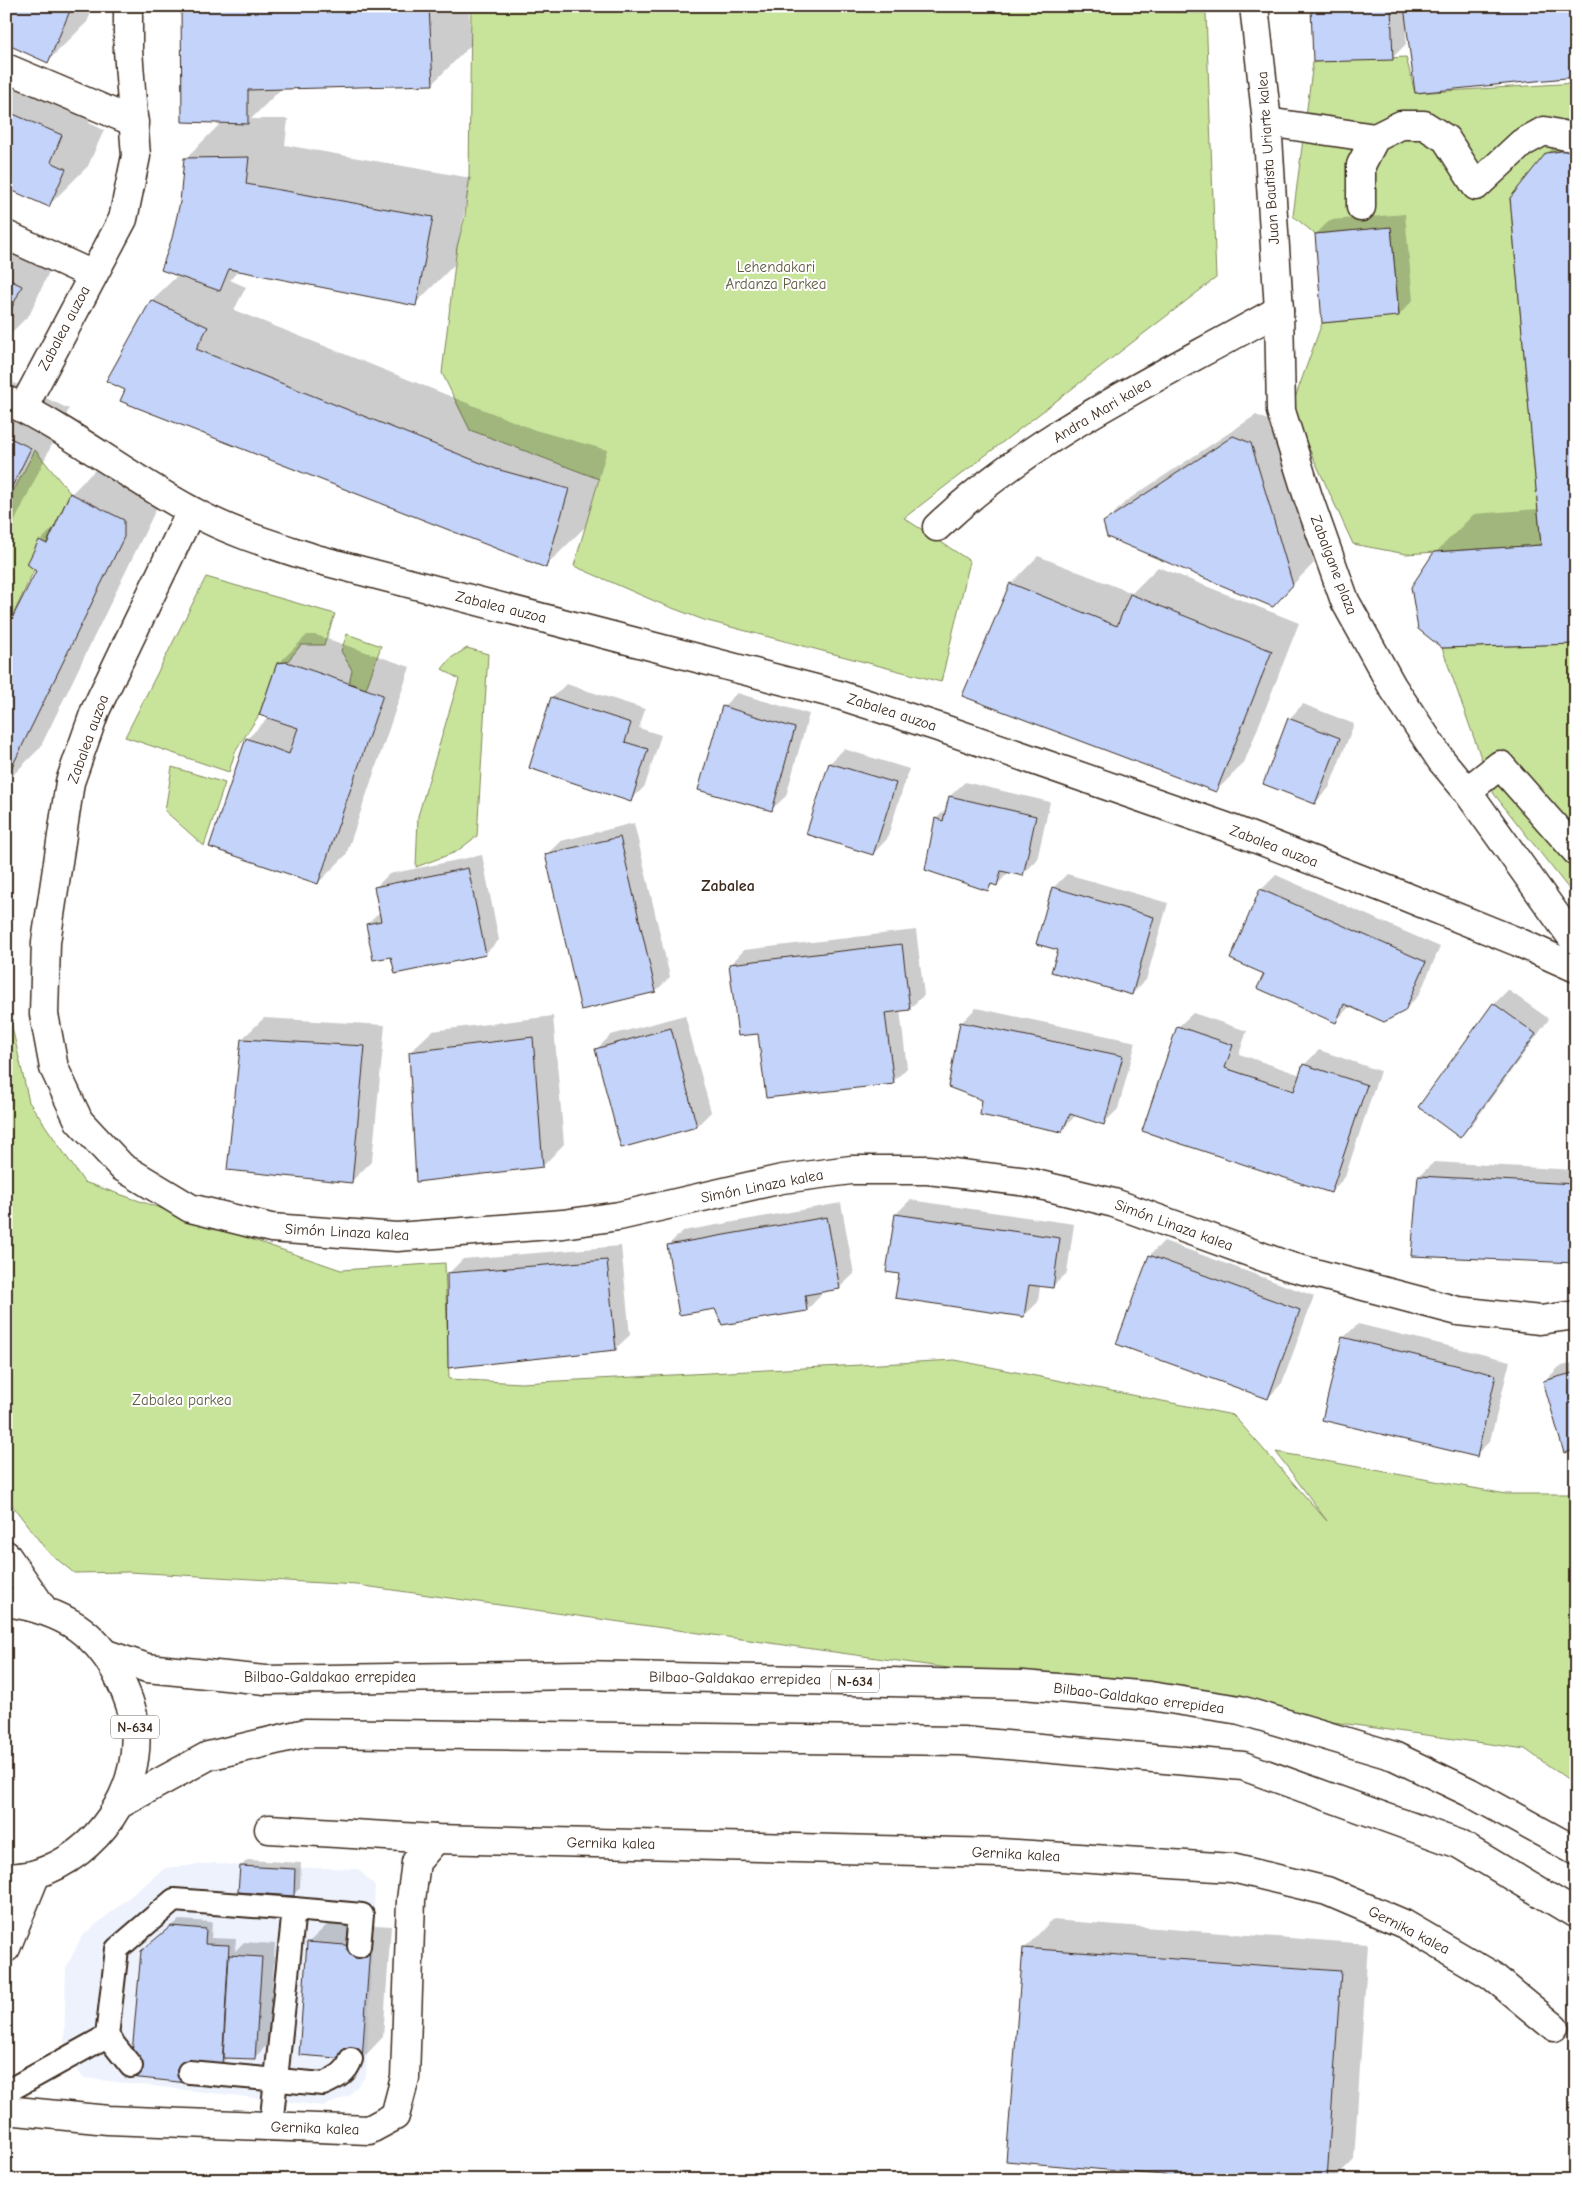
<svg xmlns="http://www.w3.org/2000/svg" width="1582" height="2186" viewBox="0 0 1582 2186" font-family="'Comic Neue',sans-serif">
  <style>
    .built { fill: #edf2fd }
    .green { fill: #c8e49b; stroke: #82875c }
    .shadow { fill: #0003 }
    .building { fill: #c3d3f9; stroke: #3b2a1e }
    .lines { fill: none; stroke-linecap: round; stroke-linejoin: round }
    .service-casing { stroke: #3b2a1e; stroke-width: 26 }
    .pedestrian-casing { stroke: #3b2a1e; stroke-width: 31 }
    .minor-casing { stroke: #3b2a1e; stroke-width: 31 }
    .trunk-casing { stroke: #3b2a1e; stroke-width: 31 }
    .service { stroke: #fff; stroke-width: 22 }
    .pedestrian { stroke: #fff; stroke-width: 28 }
    .minor { stroke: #fff; stroke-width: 28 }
    .trunk { stroke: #fff; stroke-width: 28 }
    .labels { text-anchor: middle; stroke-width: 4; stroke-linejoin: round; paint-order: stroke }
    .shield { fill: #fff; stroke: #766a62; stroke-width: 1 }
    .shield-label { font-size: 14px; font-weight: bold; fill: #3b2a1e }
    .street-label { font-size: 15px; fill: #3b2a1e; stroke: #fff }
    .park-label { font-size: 15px; fill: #5e583d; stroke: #fff }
    .neighbourhood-label { font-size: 16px; font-weight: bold; fill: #3b2a1e; stroke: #fff }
  </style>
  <rect width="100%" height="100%" fill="#fff"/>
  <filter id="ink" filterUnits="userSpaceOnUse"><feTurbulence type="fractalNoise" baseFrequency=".02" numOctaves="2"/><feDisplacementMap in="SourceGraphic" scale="10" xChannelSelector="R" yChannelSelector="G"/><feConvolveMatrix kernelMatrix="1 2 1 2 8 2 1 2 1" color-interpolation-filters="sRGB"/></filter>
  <g filter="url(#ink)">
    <!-- built -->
    <polygon class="built" points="216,1863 240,1866 358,1869 375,1886 366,2076 349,2096 324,2106 83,2078 64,2051 66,1968 82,1936 165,1868"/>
    <!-- green -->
    <g class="green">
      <polygon points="471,6 1139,6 1147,12 1206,13 1216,278 904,518 970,561 941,682 704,620 659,603 574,566 599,479 470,430 442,373 457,247 465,216 469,177"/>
      <polygon points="1406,57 1415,93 1576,83 1576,149 1510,198 1541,545 1406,554 1353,544 1291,409 1322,323 1399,315 1391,228 1315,234 1293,216 1313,62"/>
      <polygon points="35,450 70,493 6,630 6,505"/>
      <polygon points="206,577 335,614 324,645 301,645 287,662 277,663 259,715 235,752 229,772 125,737"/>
      <polygon points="347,634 381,646 366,689 349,683 352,670 341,651"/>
      <polygon points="1576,644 1576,898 1494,794 1442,648"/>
      <polygon points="467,648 488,654 477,836 456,852 416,867 418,816 459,679 442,669 451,658"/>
      <polygon points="172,767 225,783 204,846 165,811"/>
      <polygon points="6,1000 29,1102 84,1182 341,1270 445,1263 449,1379 521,1383 955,1360 1233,1415 1327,1521 1276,1452 1506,1494 1576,1494 1576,1785 1525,1749 357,1585 129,1572 74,1573 47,1551 6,1497"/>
    </g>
    <!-- shadow -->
    <g class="shadow">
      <polygon points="6,6 94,6 87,22 48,61"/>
      <polygon points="182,6 469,6 471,45 432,84 282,88 251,119 288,119 285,145 471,178 454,265 415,304 239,270 230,280 246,287 234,310 535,430 607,450 585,527 546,566 108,380 152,300 178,275 173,239 181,202 186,158 222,122"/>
      <polygon points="1312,6 1576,6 1406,21 1406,44 1392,58"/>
      <polygon points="6,55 100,96 89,123 104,130 88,166 49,205 6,186"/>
      <polygon points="1576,125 1576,642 1435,553 1474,514 1539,509 1547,154"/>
      <polygon points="1405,214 1413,300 1399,315 1316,234 1330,220"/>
      <polygon points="6,221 60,247 30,314 6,338"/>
      <polygon points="6,379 69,409 14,523 6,531"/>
      <polygon points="1256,415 1272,422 1314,563 1273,605 1105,523 1126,501"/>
      <polygon points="110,455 162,497 40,748 6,782 6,633 37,570 40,541 59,522 71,494"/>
      <polygon points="1038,556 1132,593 1158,567 1299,623 1244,763 1216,791 1011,584"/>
      <polygon points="307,635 316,635 410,667 346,855 318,883 247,739 269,717 279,663"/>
      <polygon points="566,684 645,709 639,728 661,735 645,786 631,800 552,698"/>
      <polygon points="737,693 809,714 786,796 771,810 723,707"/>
      <polygon points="1303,704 1354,724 1329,788 1315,803 1289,719"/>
      <polygon points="844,749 909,769 887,839 873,854 830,763"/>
      <polygon points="965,782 1050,802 1037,860 1023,874 1010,871 997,885 994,883 988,889 936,819 948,807 950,796"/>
      <polygon points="634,823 670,977 656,991 582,1008 546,855 561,841"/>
      <polygon points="482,855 499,940 485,954 392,955 367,924 380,912 375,888 389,874"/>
      <polygon points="1067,874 1168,903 1146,980 1132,994 1059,949 1053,888"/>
      <polygon points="1276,875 1440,947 1419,995 1404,1010 1351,1005 1336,1021 1265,973 1261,890"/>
      <polygon points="916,930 924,995 909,1009 900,1010 907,1068 893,1082 759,1033 730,965 744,950"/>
      <polygon points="1508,990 1549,1019 1474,1122 1460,1137 1420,1107 1494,1004"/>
      <polygon points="976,1008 1136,1042 1118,1109 1104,1123 1076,1115 1062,1130 949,1086 962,1022"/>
      <polygon points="1193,1013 1247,1031 1239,1054 1301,1075 1304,1065 1319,1050 1380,1071 1345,1177 1331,1192 1178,1027"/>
      <polygon points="685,1015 711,1112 697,1126 597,1049 611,1035"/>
      <polygon points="553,1016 564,1144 543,1166 410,1052 432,1031"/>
      <polygon points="264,1018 385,1025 372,1161 351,1182 242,1039"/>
      <polygon points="1434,1162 1576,1170 1576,1262 1419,1176"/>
      <polygon points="910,1200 1074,1224 1067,1273 1052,1287 1040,1286 1038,1302 1024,1316 900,1273 896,1214"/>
      <polygon points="841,1203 854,1274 839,1288 820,1291 821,1295 807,1310 723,1324 716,1308 668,1245 683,1231"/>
      <polygon points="1164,1241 1314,1296 1282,1383 1268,1398 1118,1343 1150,1255"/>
      <polygon points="621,1246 630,1335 615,1349 449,1273 463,1259"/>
      <polygon points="1358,1324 1510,1361 1490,1441 1476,1455 1343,1338"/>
      <polygon points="1576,1362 1576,1449 1545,1381 1559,1367"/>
      <polygon points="248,1860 301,1863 300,1888 293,1895 241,1866"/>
      <polygon points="179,1920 212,1922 211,1938 236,1939 235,1951 244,1942 275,1944 269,2043 255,2057 228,2056 221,2065 147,1948"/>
      <polygon points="1052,1920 1368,1944 1354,2160 1334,2180 1233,2180 1025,1948"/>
      <polygon points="330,1922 391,1926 383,2037 362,2059 308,1943"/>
    </g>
    <!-- building -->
    <g class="building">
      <polygon points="6,6 72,6 48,63 6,44"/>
      <polygon points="181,6 429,6 433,85 248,90 248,124 182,122"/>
      <polygon points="1311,6 1391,6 1393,60 1313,62"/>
      <polygon points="1404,6 1576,6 1576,77 1415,93"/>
      <polygon points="6,111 62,135 51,162 66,169 49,207 6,188"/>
      <polygon points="1576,149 1576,644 1442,648 1418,629 1411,587 1434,552 1541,545 1510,198 1546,153"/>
      <polygon points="249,157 246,184 433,217 416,306 229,269 220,291 161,270 172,238 180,202 184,158"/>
      <polygon points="1391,227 1399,316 1322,323 1315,234"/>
      <polygon points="6,278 22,286 6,320"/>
      <polygon points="151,300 208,327 196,349 496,469 569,489 546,568 120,401 125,390 106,381"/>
      <polygon points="6,436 31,448 6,499"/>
      <polygon points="1233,436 1251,443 1293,585 1273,607 1107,537 1103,522"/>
      <polygon points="70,493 124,520 124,537 6,779 6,630 36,571 27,564 39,540 47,544"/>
      <polygon points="1010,583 1117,626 1130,594 1272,651 1216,792 962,696"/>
      <polygon points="287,662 383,695 318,884 209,847 246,738 289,754 298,728 259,715 277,663"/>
      <polygon points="551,697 631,723 625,742 648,749 631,802 529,768"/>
      <polygon points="722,706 795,728 772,811 698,790"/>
      <polygon points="1288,718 1340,738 1315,804 1263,784"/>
      <polygon points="829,763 896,783 873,855 806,834"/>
      <polygon points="949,796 1036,816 1023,876 1001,871 997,886 991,884 988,891 925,870 935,818 943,821"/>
      <polygon points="620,837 656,992 581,1010 545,854"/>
      <polygon points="468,868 486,955 395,974 391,957 373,960 366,924 381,921 374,887"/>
      <polygon points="1052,887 1154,917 1132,995 1051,972 1058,950 1036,944"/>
      <polygon points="1260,889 1426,962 1405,1011 1384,1022 1344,1004 1336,1023 1257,988 1264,974 1230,959"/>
      <polygon points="902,944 910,1010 885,1013 894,1084 766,1098 758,1034 738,1036 729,964"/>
      <polygon points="1493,1003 1536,1034 1460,1138 1418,1107"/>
      <polygon points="960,1022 1123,1056 1104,1125 1070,1114 1062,1132 980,1115 982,1100 948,1087"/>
      <polygon points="1177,1026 1233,1045 1225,1068 1294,1091 1303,1064 1367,1085 1331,1193 1142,1131"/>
      <polygon points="671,1028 697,1127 621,1148 595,1049"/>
      <polygon points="533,1037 543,1167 416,1182 409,1052"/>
      <polygon points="241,1039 365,1046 352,1183 227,1170"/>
      <polygon points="1418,1176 1576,1184 1576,1263 1411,1256"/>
      <polygon points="895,1214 1060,1238 1053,1288 1029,1285 1024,1317 895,1298 899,1274 886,1272"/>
      <polygon points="827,1217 840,1289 805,1295 807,1311 722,1325 715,1309 679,1315 667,1245"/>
      <polygon points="1149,1255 1300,1310 1268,1399 1116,1344"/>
      <polygon points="607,1260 616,1350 448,1368 447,1273"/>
      <polygon points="1342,1337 1496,1375 1477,1457 1322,1420"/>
      <polygon points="1576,1372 1576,1450 1564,1453 1543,1381"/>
      <polygon points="240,1866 295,1869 294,1896 238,1892"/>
      <polygon points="171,1926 206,1929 205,1944 229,1945 222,2066 188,2083 130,2077 141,1951"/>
      <polygon points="307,1942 370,1947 362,2060 299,2055"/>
      <polygon points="1023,1948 1341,1971 1327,2180 1218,2180 1006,2161"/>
      <polygon points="229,1955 262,1957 255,2059 223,2058"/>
    </g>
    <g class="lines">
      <!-- service casing -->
      <g class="service-casing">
        <g id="service">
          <polyline points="294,1909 362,1915 359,1946"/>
          <polyline points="107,2036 131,2066"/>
          <path d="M189 2072 323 2084C336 2078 347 2073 351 2059"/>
          <polyline points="6,2092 107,2036 117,1949 174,1900 294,1909 271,2126"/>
        </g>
      </g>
      <!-- pedestrian casing -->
      <g class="pedestrian-casing">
        <g id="pedestrian">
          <polyline points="1267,122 1375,138"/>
          <polyline points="1361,207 1361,165 1375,138 1401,125 1424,125 1446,139 1476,186 1522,143 1544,131 1576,138"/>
          <polyline points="6,235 93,275"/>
          <polyline points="1467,791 1500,765 1576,851"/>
        </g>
      </g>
      <!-- minor casing -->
      <g class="minor-casing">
        <g id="minor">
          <polyline points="1254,6 1267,122 1279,310 1281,411 1308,497 1345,601 1392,686 1441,760 1467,791 1576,943"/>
          <polyline points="6,68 134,122"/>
          <path d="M6 400C71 431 128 477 192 511 231 533 274 545 316 559L839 695 938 727 1226 827 1404 896 1518 942 1576 968"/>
          <polyline points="23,408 123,219 136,156 128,50 128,6"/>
          <polyline points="191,511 95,711 70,782 46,942 44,1014 54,1068 79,1121 122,1167 190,1208 271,1228 397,1237 563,1224 619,1216 782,1179 851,1170 928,1170 1028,1182 1114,1203 1288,1266 1458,1311 1540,1320 1576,1315"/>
          <path d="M937 527C1034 434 1163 376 1279 310"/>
          <polyline points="6,1555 44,1610"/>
          <polyline points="269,1829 436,1839 1000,1853 1232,1868 1327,1891 1404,1924 1491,1975 1554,2027"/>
          <polyline points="6,1948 36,1874"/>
          <polyline points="6,2110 108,2120 369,2130 395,2116 405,2078 411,1900 416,1862 436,1839"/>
        </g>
      </g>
      <!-- trunk casing -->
      <g class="trunk-casing">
        <g id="trunk">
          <path d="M6 1602C32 1606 56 1613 77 1627 93 1638 106 1654 115 1670 124 1687 133 1707 135 1727 141 1791 98 1854 36 1874 27 1877 16 1877 6 1878"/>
          <polyline points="106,1654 147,1668 265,1680 581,1675 1023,1685 1150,1696 1240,1710 1394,1756 1469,1792 1576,1851"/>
          <polyline points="120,1804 208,1756 305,1733 963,1741 1243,1766 1459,1844 1576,1914"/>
        </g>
      </g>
      <!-- service -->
      <use href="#service" class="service"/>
      <!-- pedestrian -->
      <use href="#pedestrian" class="pedestrian"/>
      <!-- minor -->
      <use href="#minor" class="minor"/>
      <!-- trunk -->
      <use href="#trunk" class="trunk"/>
    </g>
  </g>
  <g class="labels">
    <!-- shield labels -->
    <g class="shield">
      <rect x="831" y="1669.5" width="48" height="23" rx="4"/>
      <rect x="111" y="1715.5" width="48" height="23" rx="4"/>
    </g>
    <g class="shield-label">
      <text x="855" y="1686">N-634</text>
      <text x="135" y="1732">N-634</text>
    </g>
    <!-- street labels -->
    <g class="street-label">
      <text transform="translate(1268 158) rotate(-94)" y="5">Juan Bautista Uriarte kalea</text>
      <text transform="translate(64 328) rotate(-62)" y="5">Zabalea auzoa</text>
      <text transform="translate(1102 410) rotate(-31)" y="5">Andra Mari kalea</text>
      <text transform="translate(1334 565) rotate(69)" y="5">Zabalgane plaza</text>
      <text transform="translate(501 607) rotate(14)" y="5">Zabalea auzoa</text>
      <text transform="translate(892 712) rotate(18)" y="5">Zabalea auzoa</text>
      <text transform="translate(88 739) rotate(-70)" y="5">Zabalea auzoa</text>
      <text transform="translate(1274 846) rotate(21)" y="5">Zabalea auzoa</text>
      <text transform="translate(762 1186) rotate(-11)" y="5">Simón Linaza kalea</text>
      <text transform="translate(1174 1225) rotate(20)" y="5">Simón Linaza kalea</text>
      <text transform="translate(347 1232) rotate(3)" y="5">Simón Linaza kalea</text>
      <text x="330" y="1682">Bilbao-Galdakao errepidea</text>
      <text transform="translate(735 1678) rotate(1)" y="5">Bilbao-Galdakao errepidea</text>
      <text transform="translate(1139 1698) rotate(7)" y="5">Bilbao-Galdakao errepidea</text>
      <text transform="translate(611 1843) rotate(1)" y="5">Gernika kalea</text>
      <text transform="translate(1016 1854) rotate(3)" y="5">Gernika kalea</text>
      <text transform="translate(1409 1930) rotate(27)" y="5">Gernika kalea</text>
      <text transform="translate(315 2128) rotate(2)" y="5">Gernika kalea</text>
    </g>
    <!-- park labels -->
    <g class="park-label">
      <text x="776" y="272">Lehendakari<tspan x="776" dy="17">Ardanza Parkea</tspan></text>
      <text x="182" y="1405">Zabalea parkea</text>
    </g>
    <!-- neighbourhood labels -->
    <g class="neighbourhood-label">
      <text x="728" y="891">Zabalea</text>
    </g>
  </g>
  <!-- margin -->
  <rect width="1582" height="2186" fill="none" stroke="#fff" stroke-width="25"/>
  <rect x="12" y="12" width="1557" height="2161" fill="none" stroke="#3b2a1e" stroke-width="2" filter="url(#ink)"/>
</svg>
